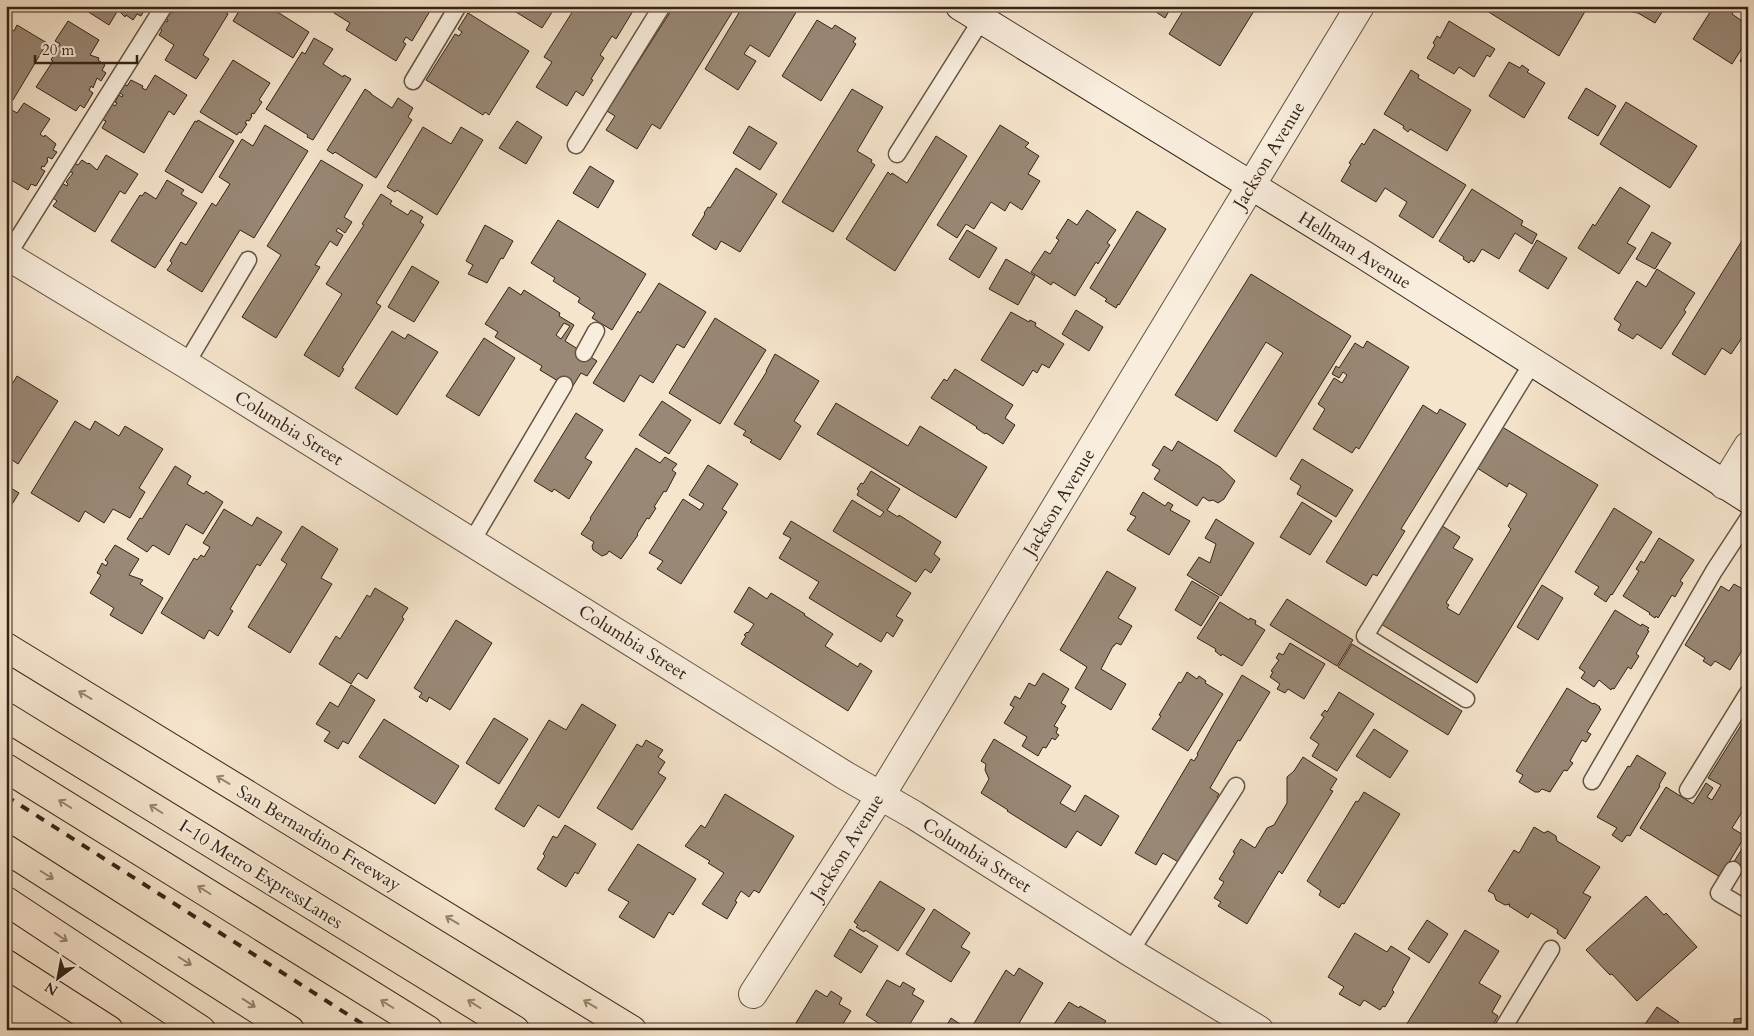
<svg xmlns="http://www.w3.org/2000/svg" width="1754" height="1036" viewBox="0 0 1754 1036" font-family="Cardo,serif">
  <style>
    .building { fill: #998876; stroke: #342317; fill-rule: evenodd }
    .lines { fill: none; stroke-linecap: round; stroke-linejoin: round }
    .lane-casing { stroke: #645444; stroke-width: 19 }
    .street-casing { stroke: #645444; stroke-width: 30 }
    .secondary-casing { stroke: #342317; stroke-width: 30 }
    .highway-casing { stroke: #342317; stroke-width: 30 }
    .lane { stroke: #f9eede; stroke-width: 16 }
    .street { stroke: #f9eede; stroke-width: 28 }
    .secondary { stroke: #f9eede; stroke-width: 28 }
    .highway { stroke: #f6e5cd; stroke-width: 28 }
    .rail { stroke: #342317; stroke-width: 4; stroke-dasharray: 9 9; stroke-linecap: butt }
    .oneway { stroke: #958472 }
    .labels { text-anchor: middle; stroke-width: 4; stroke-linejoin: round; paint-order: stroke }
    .street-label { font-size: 18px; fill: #342317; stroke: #f9eede }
  </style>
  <rect width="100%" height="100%" fill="#f6e5cd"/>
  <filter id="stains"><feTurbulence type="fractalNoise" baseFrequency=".004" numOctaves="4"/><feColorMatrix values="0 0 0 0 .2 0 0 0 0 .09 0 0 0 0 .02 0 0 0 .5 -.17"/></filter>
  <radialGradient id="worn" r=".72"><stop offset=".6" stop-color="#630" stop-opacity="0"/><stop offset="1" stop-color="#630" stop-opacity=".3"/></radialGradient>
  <!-- building -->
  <g class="building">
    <polygon points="79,6 141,6 145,9 141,16 137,14 133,20 126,15 125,17 118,10 109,25"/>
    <polygon points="216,6 228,14 203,55 209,59 196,79 165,60 174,45 159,35 162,30 157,27 162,19 167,22 168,20 166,19 171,12 173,13 174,10 169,6"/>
    <polygon points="242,6 268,6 309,32 293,58 233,21"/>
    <polygon points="339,6 433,6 412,41 406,37 403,42 406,44 396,61 346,30 350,23 334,13"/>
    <polygon points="506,6 556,6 542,28"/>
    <polygon points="576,6 636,6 616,39 612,36 600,55 604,58 591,79 593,80 583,96 576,91 567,106 536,87 552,62 544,57"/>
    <polygon points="674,6 736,6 660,129 652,124 637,149 606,130 615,116 607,111"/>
    <polygon points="743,6 794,6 798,9 769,57 750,45 744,54 756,61 738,90 705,69"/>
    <polygon points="1133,6 1146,6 1143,12"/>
    <polygon points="1147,6 1172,6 1165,18"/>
    <polygon points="1186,6 1257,6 1220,66 1169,34"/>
    <polygon points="1479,6 1584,6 1587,8 1559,56"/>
    <polygon points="1627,6 1666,6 1655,23 1638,13 1632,12"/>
    <polygon points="1714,6 1737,6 1732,14 1748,25 1748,43 1746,42 1732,64 1693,39"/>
    <polygon points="468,13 529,51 489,115 485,112 483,115 426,80 455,34 459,36 462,32 458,29"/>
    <polygon points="817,20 832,29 835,25 856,38 853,42 856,44 821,101 782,76"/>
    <polygon points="68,21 99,40 90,55 99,58 98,60 105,65 102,70 106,73 101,81 97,78 93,88 91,86 89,90 93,93 84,108 80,105 76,111 36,87 53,61 51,60 60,44 55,41"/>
    <polygon points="1449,21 1495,49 1490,57 1487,55 1474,77 1459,67 1454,74 1427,58 1435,45 1433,43 1437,36 1440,38"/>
    <polygon points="17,25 47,43 13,100 10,98 6,105 6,26 14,31"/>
    <polygon points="314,38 333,49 323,64 343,77 344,75 351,79 313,140 307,137 308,135 266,109 302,52 305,54"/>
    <polygon points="1748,48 1748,66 1740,61"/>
    <polygon points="233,60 270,83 259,100 262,102 254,114 252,113 251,115 252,116 249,121 247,120 245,123 247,124 241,133 239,132 237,135 200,112"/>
    <polygon points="1509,62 1520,68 1522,65 1529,70 1527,72 1545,83 1524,118 1489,96"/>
    <polygon points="1411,70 1419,75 1418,78 1471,110 1447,151 1410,129 1408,132 1403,128 1404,126 1384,114"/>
    <polygon points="155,75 187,95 174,115 169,111 144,153 102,128 106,121 101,119 111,103 115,106 117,103 115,102 119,95 122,97 123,95 118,92 123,84 127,86 131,80 143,86 142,88 146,90"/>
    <polygon points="1586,88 1616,106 1598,136 1568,118"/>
    <polygon points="365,89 371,93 371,94 392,108 398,98 413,108 408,117 412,120 376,178 335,152 333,154 327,150"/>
    <polygon points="852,89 883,107 857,151 872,160 871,162 875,165 833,232 782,202"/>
    <polygon points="1626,102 1697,146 1670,188 1600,144"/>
    <polygon points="24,103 50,119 40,134 44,137 45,135 56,144 53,150 57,152 52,159 48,157 47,160 48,161 44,167 42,166 41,169 45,171 36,186 31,184 28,190 6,177 6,132 11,123 6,120 12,110 17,113"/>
    <polygon points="198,120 234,141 202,193 165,171 195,121 197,122"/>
    <polygon points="517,121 542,137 526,164 499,148"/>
    <polygon points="265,125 308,151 254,238 240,230 202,292 167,270 172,263 170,261 181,242 186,245 212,203 216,206 230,184 219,177 242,139 253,146"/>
    <polygon points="1000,125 1029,143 1025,147 1039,156 1028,174 1040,181 1022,210 1010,202 1005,211 991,202 974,229 966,224 957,238 937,225"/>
    <polygon points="749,126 777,143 760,170 733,153"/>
    <polygon points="423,127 451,144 461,127 483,140 437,215 397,190 395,192 387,187"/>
    <polygon points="1374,129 1466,185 1433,238 1399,216 1407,202 1385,188 1376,202 1341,181 1351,164 1349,163 1362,143 1364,145"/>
    <polygon points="936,136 967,156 895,271 846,239 888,172 891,175 892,173 907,183"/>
    <polygon points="106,155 138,174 125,194 120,191 95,232 53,206 57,201 53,198 62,183 67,186 68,184 66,182 73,173 69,171 74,163 78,165 82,160 88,164 89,163 97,170"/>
    <polygon points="321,160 363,185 344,217 352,222 345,233 338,228 336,231 343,235 337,246 330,241 315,265 320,267 276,338 242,317 281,255 267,246"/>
    <polygon points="590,166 614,181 598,208 573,193"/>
    <polygon points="736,168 777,194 740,252 721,241 716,250 692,235 705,214 704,213 708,207 710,208"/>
    <polygon points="167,180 184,190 181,194 197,203 155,268 111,241 140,195 142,196 145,192 156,199"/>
    <polygon points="1620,187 1650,206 1627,243 1636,248 1619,274 1578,248 1593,224 1595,226"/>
    <polygon points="1472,189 1523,221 1521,225 1537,234 1532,244 1515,233 1499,259 1482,249 1474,262 1471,260 1469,263 1463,259 1464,257 1439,241"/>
    <polygon points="381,194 392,201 390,204 408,215 411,210 423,217 420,222 424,225 376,303 381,306 342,368 344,369 339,377 304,355 342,294 326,284 364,225 362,224"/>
    <polygon points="1087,210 1116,230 1107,243 1110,245 1098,264 1096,262 1075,296 1053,282 1051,285 1031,272 1045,251 1050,254 1059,240 1056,238 1068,219 1077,225"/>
    <polygon points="1137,211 1166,229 1119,305 1118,304 1116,308 1105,301 1107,299 1090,288"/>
    <polygon points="558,220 646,274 612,330 592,318 595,313 578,302 580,298 553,281 555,278 531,263"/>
    <polygon points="485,225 513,241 503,259 501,258 487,283 468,274 473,265 466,261"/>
    <polygon points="967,230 997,248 979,278 949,259"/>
    <polygon points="1748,231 1748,329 1731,354 1722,348 1705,375 1672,354"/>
    <polygon points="1652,232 1671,243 1655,269 1636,259"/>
    <polygon points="1537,240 1567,258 1548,289 1519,271"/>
    <polygon points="1006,259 1035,276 1018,305 989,289"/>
    <polygon points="412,266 439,282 414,322 388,307"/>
    <polygon points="1657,269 1695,293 1684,310 1686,312 1661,349 1637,334 1633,339 1618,330 1621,324 1614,319 1637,281 1646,287"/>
    <polygon points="1251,274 1351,336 1276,457 1234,431 1283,353 1266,342 1217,421 1175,395"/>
    <polygon points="659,283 706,312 684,348 677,344 653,383 640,375 624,402 593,383 638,311 640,313"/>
    <path d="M509 287 521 295 524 290 560 313 559 316 574 325 565 341 597 361 587 376 581 373 571 389 540 370 542 366 495 337 498 332 485 324ZM564 323 570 326 561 339 556 335Z"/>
    <polygon points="1076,310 1103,327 1089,351 1062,334"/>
    <polygon points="1011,312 1029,322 1030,320 1036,323 1035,326 1064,344 1049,368 1042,364 1037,373 1033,370 1023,386 981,360"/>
    <polygon points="715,318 766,350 720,424 669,393"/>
    <polygon points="392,331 405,339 408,334 438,352 397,415 355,388"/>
    <polygon points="484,338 515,358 479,416 446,396"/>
    <polygon points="1367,341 1409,367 1359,449 1356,447 1352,453 1313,429 1325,409 1318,404 1334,378 1342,383 1347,375 1343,372 1339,378 1332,374 1336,366 1339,368 1355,343 1363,348"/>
    <polygon points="775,354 819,381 794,421 801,426 780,460 750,442 752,440 743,435 746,431 734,424 767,371 766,371"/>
    <polygon points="955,369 1013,405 1005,418 1015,425 1003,444 986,433 985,434 976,428 977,427 931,398 944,379 947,381"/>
    <polygon points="17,376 58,401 18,464 6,456 6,394"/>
    <polygon points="662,401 691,420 669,454 639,435"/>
    <polygon points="836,403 908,446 920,426 987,467 956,518 817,434"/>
    <polygon points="1423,405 1437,414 1440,409 1466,424 1401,529 1405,531 1377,576 1373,574 1366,586 1326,562"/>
    <polygon points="576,413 603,430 585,458 592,462 569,499 554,489 552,492 534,481"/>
    <polygon points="75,421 90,430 95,421 119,436 125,426 163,449 139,488 145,492 130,518 113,509 104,523 85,511 79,522 31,493"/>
    <polygon points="1499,425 1598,485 1477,683 1381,624 1439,524 1460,537 1453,548 1473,559 1446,603 1449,605 1447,608 1459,615 1511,529 1508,526 1527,494 1509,483 1507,487 1474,466"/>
    <polygon points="1178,441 1220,467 1235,481 1224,499 1218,503 1213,500 1209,501 1203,497 1197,506 1154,479 1160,470 1152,465 1164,446 1172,451"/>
    <polygon points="636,448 660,463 665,457 677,464 672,470 676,473 666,492 664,491 654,507 656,508 649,519 647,518 637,534 638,535 621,559 609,551 607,554 602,556 593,550 592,546 594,542 581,534 591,519 590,518"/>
    <polygon points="1302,459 1353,490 1336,517 1297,494 1301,486 1290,479"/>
    <polygon points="708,465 738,484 722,509 727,512 681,584 657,569 663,561 649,553 683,499 700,510 704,504 689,495"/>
    <polygon points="175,466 191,476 187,484 204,494 206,491 223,502 203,534 186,524 169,555 153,545 147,552 127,539 140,518 142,519"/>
    <polygon points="871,471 900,489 887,510 898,517 899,515 941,542 934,554 940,559 931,573 925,569 916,582 833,531 852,500 880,517 884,512 857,495 859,491 857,489 861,483 863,484"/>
    <polygon points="6,485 19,493 6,514"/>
    <polygon points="1143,492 1165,506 1168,502 1173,505 1170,510 1190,521 1169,555 1127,530 1136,517 1130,514"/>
    <polygon points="1302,502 1332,521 1310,555 1280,537"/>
    <polygon points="1614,508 1652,532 1612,595 1611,594 1606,602 1594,594 1599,587 1575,572"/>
    <polygon points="224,509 252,526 257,517 282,532 260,566 257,564 230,609 233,611 218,636 209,630 204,639 161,613 194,558 197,560 201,555 204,557 210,547 203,543"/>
    <polygon points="1216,519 1254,543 1221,596 1187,575 1199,557 1210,563 1216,544 1205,538"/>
    <polygon points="791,521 911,593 896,616 903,620 893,637 887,632 881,642 809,598 819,582 779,558 791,538 783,534"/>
    <polygon points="302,526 338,549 321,578 332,584 290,653 248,627 287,564 281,560"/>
    <polygon points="1659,538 1694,560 1680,581 1683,583 1675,597 1672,595 1658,618 1656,616 1655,618 1649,614 1650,613 1623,596 1639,571 1636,569 1641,561 1644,563"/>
    <polygon points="115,545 139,559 129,575 143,580 140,584 163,598 142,634 110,615 114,608 90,593 101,575 97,573 102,563 106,566 108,562 105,560"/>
    <polygon points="1107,571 1136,588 1118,618 1132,626 1121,645 1116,643 1114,646 1113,646 1101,669 1126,684 1111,710 1075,688 1087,667 1060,650"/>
    <polygon points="1192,581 1219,597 1201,626 1175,610"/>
    <polygon points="1734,584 1748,592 1748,641 1730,670 1715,661 1711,666 1703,661 1705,658 1685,645 1721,586 1729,591"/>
    <polygon points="1542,585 1563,598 1538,640 1517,627"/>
    <polygon points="749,587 767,599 771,593 805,614 804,615 833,634 825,646 858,667 860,663 872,671 848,711 741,644 746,636 744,635 747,632 748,633 754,624 734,612"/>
    <polygon points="375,588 408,608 402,617 404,619 367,679 358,673 351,684 319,664 336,636 340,639 367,595 370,597"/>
    <polygon points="1287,599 1353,640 1337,666 1270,625"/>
    <polygon points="1220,602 1249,620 1250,618 1256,621 1255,624 1265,630 1242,666 1222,654 1221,656 1215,651 1216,649 1197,638"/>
    <polygon points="1615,610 1641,626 1642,624 1649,628 1647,630 1649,631 1636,654 1639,656 1631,669 1628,667 1614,689 1612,688 1611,690 1599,680 1594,687 1581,678 1585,672 1579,668"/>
    <polygon points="456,620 492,643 450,710 429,697 427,702 419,697 422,693 414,688"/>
    <polygon points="1290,643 1325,664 1304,699 1288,689 1285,693 1277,689 1280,684 1270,677 1273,672 1271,671 1279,660 1276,658 1279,653 1283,655"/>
    <polygon points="1352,644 1462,711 1448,735 1338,667"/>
    <polygon points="1187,672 1197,679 1199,676 1206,681 1205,683 1223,694 1188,751 1152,729 1161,716 1159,715 1179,682 1181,683"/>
    <polygon points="1043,673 1069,689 1061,703 1066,706 1054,726 1058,728 1056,733 1059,735 1055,740 1052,738 1046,748 1043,747 1038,756 1022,746 1027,737 1004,723 1014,707 1010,705 1015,696 1020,699 1029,683 1035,686"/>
    <polygon points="1242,675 1270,692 1240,741 1238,740 1210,788 1219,794 1217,797 1219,798 1180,863 1163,853 1156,865 1135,853 1191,759 1194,761 1198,755 1197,754 1213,725"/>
    <polygon points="351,685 375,700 348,744 343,741 338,749 324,741 330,732 316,724 330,702 338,707"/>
    <polygon points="1567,688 1593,704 1594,703 1600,707 1599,708 1601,709 1587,732 1591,734 1586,742 1582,740 1570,761 1573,763 1567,771 1564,770 1550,792 1542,789 1539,792 1535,792 1519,782 1523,775 1516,771"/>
    <polygon points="1339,692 1374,714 1337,771 1312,756 1319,744 1310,738 1324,717 1321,715 1325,710 1327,712"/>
    <polygon points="582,704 616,725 559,818 538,805 524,827 495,809 549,720 566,730"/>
    <polygon points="1748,714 1748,804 1747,804 1732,828 1745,836 1720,877 1640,828 1666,787 1693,804 1706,783 1713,788 1707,797 1712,800 1721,785 1708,778"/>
    <polygon points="494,718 528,739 499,784 466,763"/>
    <polygon points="384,719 459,766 435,804 359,757"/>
    <polygon points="1374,729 1408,751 1390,778 1356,756"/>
    <polygon points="994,739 1071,786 1060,803 1075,812 1085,795 1119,816 1101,846 1077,831 1066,848 1007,811 1008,810 981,793 989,779 985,770 986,764 981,761"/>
    <polygon points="646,740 663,750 658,757 665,762 658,773 666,778 632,830 597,808 637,744 642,747"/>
    <polygon points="1637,755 1666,773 1659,785 1660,786 1630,836 1627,835 1622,842 1612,835 1617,828 1597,817 1628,766 1630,767"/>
    <polygon points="1303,757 1337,779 1330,790 1333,791 1282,874 1279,871 1247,924 1218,906 1221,902 1214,898 1224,882 1219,879 1235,853 1233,852 1241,839 1255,848 1267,828 1274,825 1287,803 1287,777 1294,771"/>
    <polygon points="1364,792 1400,814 1344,904 1342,903 1339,908 1319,895 1321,891 1307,881 1356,801 1358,802"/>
    <polygon points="725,794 794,836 759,893 754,890 749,897 741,891 735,901 737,902 727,919 702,904 724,873 708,863 710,861 685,846 701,825 705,828"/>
    <polygon points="565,825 596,844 578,874 575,872 566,887 537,869 545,856 543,854 553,836 557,838"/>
    <polygon points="1534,827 1544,833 1548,831 1556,836 1557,841 1600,867 1583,893 1591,897 1565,939 1557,933 1558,930 1531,913 1528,918 1509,906 1510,904 1505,905 1496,900 1494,894 1488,891 1514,850 1519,853"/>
    <polygon points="1748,839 1748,879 1730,868"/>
    <polygon points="638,844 696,879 673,915 669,912 654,938 619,917 629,902 608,890"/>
    <polygon points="880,881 925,909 898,951 865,930 864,932 856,927 858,925 854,922"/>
    <polygon points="1646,896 1664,915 1666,913 1697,947 1637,1001 1612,974 1610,975 1586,950"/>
    <polygon points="934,909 970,933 961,947 970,952 951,982 906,954"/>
    <polygon points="1427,920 1448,934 1429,963 1408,949"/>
    <polygon points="850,929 878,946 861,973 834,956"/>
    <polygon points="1465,930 1499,951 1479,983 1501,996 1492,1012 1498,1016 1490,1030 1403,1030"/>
    <polygon points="1355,933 1387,952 1391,946 1410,958 1392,990 1394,992 1385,1007 1383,1006 1380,1010 1364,1000 1360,1006 1339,994 1344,987 1328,977"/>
    <polygon points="1019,968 1043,983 1015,1030 981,1030 973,1025 1006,970 1014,976"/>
    <polygon points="887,980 900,987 903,982 915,989 912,994 924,1001 908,1027 910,1030 889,1030 866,1015"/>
    <polygon points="816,990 827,997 831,991 842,998 839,1004 851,1011 839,1030 808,1030 796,1023"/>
    <polygon points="1069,1002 1079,1008 1080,1006 1106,1021 1100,1030 1050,1030"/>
    <polygon points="1657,1007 1679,1022 1674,1030 1641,1030"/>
    <polygon points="951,1018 969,1030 944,1030"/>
    <polygon points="1748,1018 1748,1030 1734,1030 1734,1019"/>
  </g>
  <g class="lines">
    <!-- lane casing -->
    <g class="lane-casing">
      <g id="lane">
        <polyline points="413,81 458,6"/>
        <polyline points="576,145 662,6"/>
        <polyline points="897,154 982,19"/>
        <polyline points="7,256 164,6"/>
        <polyline points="584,353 596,331"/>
        <polyline points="186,364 248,260"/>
        <polyline points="472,541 564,385"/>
        <polyline points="1466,699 1365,636 1533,362"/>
        <polyline points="1592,781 1714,571 1748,519"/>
        <polyline points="1688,790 1748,693"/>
        <polyline points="1733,870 1719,893 1748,910"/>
        <polyline points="1130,952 1236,786"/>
        <polyline points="1502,1030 1551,949"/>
      </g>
    </g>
    <!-- street casing -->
    <g class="street-casing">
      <g id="street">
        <polyline points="6,255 186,364 846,776 914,815 1130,952 1259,1030"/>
        <polyline points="1724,485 1748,446"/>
        <polyline points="753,994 881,795 1360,6"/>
      </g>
    </g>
    <!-- secondary casing -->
    <g class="secondary-casing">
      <polyline id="secondary" points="960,6 1364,255 1748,499"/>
    </g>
    <!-- highway casing -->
    <g class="highway-casing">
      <g id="highway">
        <polyline points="6,647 632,1030"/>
        <polyline points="6,717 515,1030"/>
        <polyline points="6,768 428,1030"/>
        <polyline points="6,849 290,1030"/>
        <polyline points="6,901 201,1030"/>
        <polyline points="6,964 109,1030"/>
      </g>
    </g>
    <!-- lane -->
    <use href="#lane" class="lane"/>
    <!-- street -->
    <use href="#street" class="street"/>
    <!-- secondary -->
    <use href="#secondary" class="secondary"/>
    <!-- highway -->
    <use href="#highway" class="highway"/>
    <!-- rail -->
    <polyline class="rail" points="6,796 372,1030"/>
  </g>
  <!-- one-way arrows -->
  <defs><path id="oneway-shaft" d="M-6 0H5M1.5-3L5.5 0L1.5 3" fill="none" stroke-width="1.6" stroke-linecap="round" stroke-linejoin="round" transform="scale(1.25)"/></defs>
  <g class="oneway">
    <use href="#oneway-shaft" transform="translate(85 695) rotate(-149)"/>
    <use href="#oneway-shaft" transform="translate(223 780) rotate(-149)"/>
    <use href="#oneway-shaft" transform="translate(65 804) rotate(-148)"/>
    <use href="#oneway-shaft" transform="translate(156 809) rotate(-148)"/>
    <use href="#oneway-shaft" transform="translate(47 875) rotate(32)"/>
    <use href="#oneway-shaft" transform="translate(204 890) rotate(-148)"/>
    <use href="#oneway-shaft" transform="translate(452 920) rotate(-149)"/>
    <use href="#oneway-shaft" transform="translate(61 937) rotate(34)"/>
    <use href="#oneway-shaft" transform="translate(185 961) rotate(32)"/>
    <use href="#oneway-shaft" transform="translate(249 1003) rotate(33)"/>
    <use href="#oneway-shaft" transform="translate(387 1004) rotate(-148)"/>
    <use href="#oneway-shaft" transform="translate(474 1004) rotate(-148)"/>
    <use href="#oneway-shaft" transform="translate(590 1004) rotate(-149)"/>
  </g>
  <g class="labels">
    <!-- street labels -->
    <g class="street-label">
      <text transform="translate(1269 155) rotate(-59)" y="6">Jackson Avenue</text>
      <text transform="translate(1355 250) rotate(32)" y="6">Hellman Avenue</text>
      <text transform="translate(289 428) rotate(32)" y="6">Columbia Street</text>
      <text transform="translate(1059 502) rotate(-59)" y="6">Jackson Avenue</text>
      <text transform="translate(633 642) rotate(32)" y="6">Columbia Street</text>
      <text transform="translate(319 838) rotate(31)" y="6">San Bernardino Freeway</text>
      <text transform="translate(847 847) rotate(-58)" y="6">Jackson Avenue</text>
      <text transform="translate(977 855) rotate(32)" y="6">Columbia Street</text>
      <text transform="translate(261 874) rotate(32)" y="6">I-10 Metro ExpressLanes</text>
    </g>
  </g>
  <!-- margin -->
  <rect width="1754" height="1036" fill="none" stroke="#f6e5cd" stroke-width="25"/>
  <rect x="8" y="8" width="1739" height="1021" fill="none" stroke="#342317" stroke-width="2.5"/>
  <rect x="12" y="12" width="1729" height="1011" fill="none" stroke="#342317"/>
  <!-- north arrow -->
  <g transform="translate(58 978) rotate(212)" stroke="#f9eede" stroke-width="4" paint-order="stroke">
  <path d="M0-4L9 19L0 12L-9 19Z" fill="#342317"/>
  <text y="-8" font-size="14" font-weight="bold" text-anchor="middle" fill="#342317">N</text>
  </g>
  <!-- scale -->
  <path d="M35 55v8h102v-8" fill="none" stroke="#342317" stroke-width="2.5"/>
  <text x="42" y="55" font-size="15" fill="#342317" stroke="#f9eede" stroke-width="4" paint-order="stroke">20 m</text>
  <rect width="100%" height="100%" filter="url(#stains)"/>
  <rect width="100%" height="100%" fill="url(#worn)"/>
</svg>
